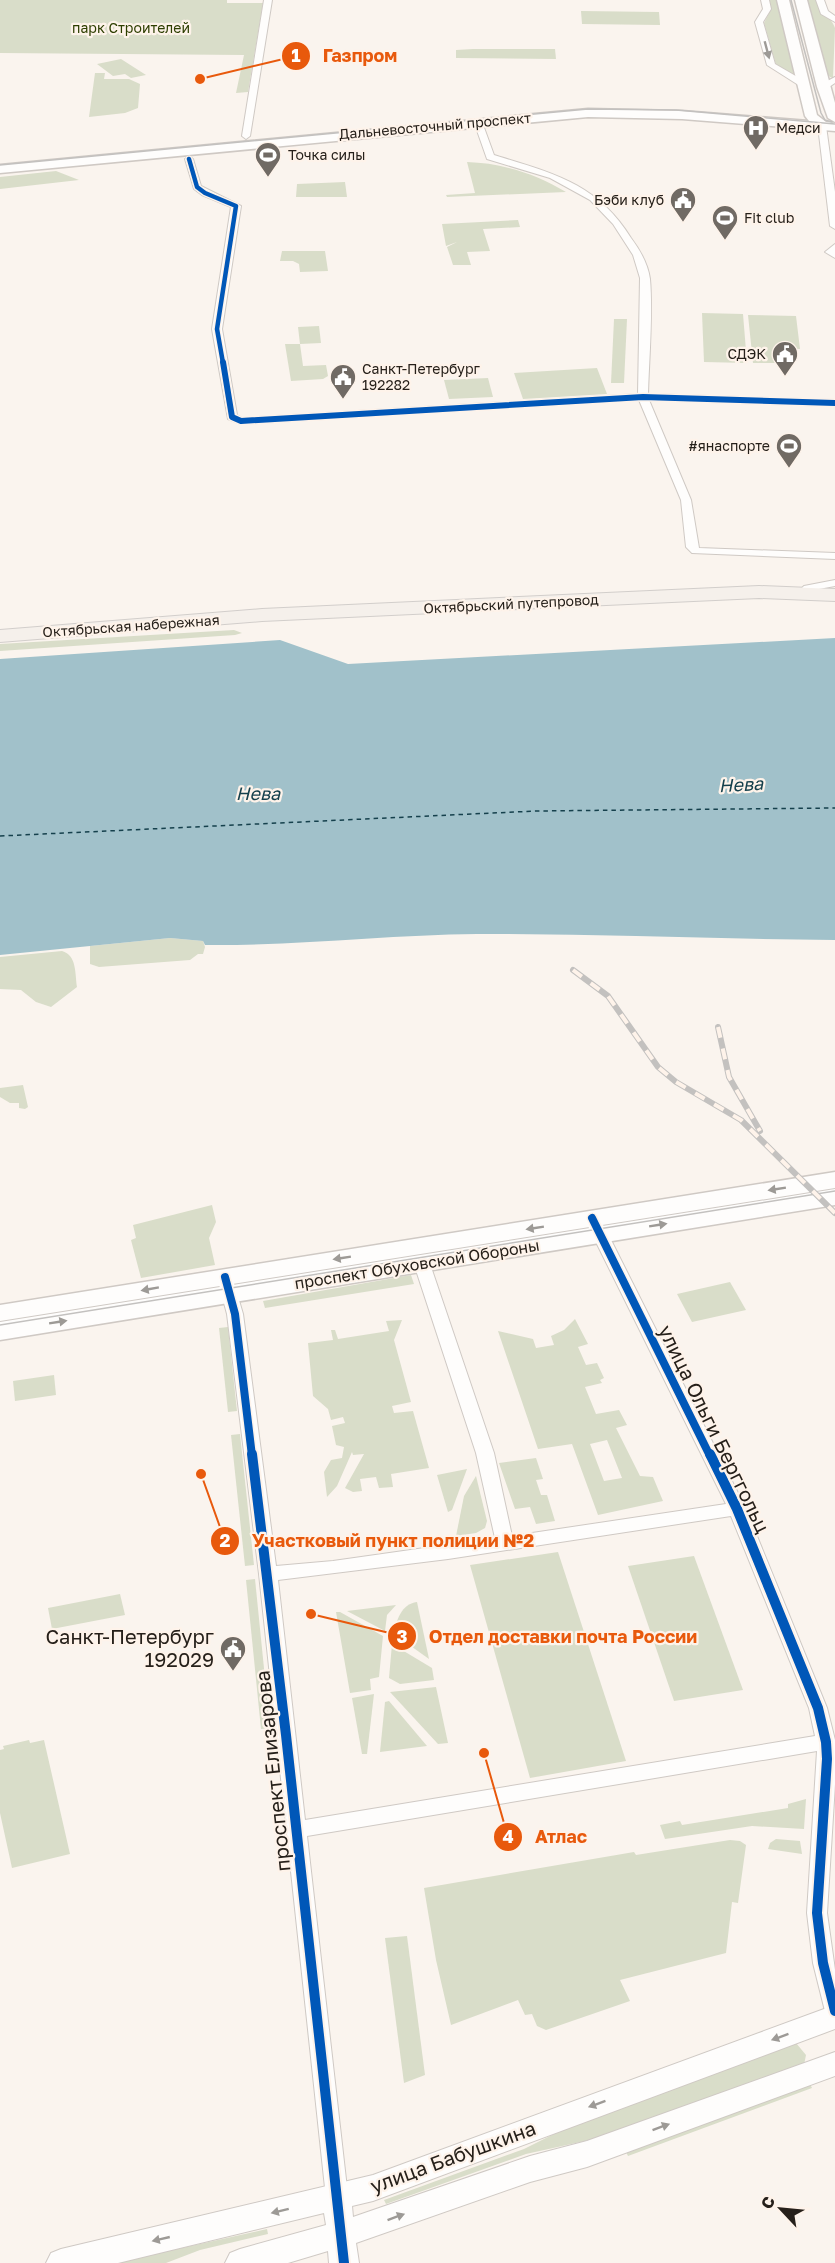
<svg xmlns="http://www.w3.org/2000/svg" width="835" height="2263" viewBox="0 0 835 2263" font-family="'Golos Text',sans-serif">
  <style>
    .green { fill: #d9ddc9; fill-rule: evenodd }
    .water { fill: #a1c1ca }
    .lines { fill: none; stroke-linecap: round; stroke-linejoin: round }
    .ferry { stroke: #15404c; stroke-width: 1.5; stroke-dasharray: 4.5 4; stroke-linecap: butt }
    .minor-casing { stroke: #cfc9c4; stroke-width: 2 }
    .tertiary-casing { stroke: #cfc9c4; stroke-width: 2 }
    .secondary-casing { stroke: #cfc9c4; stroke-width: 3 }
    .primary-casing { stroke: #d2cecb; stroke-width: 2 }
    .minor { fill: #fefdfc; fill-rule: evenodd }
    .tertiary { fill: #fefdfc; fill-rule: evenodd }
    .secondary { fill: #fefdfc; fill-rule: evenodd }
    .primary { fill: #f5f0eb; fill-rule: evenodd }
    .tram { stroke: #c3c1bf; stroke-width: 1.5 }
    .rail-casing { stroke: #c3c1bf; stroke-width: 6 }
    .rail { stroke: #fef3ea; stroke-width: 4; stroke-dasharray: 11; stroke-linecap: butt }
    .cycleway-far3-casing { stroke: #fef3ea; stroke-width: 7 }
    .cycleway-far2-casing { stroke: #fef3ea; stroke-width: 9 }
    .cycleway-far1-casing { stroke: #fef3ea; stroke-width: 11 }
    .cycleway-casing { stroke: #fef3ea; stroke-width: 14 }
    .cycleway-far3 { stroke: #0057b8; stroke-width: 4.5 }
    .cycleway-far2 { stroke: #0057b8; stroke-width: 6 }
    .cycleway-far1 { stroke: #0057b8; stroke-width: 8 }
    .cycleway { stroke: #0057b8; stroke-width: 10 }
    .oneway { fill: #9d9a96 }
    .labels { text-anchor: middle; stroke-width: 4.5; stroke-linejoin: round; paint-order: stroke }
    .far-park-label { font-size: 14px; fill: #2d3e00; stroke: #fef3ea }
    .far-street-label { font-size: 14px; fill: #26201a; stroke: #fef3ea }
    .far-poi-label { font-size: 14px; fill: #26201a; stroke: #fef3ea; text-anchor: start }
    .street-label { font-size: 16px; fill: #26201a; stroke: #fef3ea }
    .water-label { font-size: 18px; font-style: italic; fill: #15404c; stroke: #fef3ea }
    .near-street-label { font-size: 20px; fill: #26201a; stroke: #fef3ea }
    .near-poi-label { font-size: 20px; fill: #26201a; stroke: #fef3ea; text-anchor: end }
    .leader { fill: none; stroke: #e8590c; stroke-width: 2 }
    .callout-dot { fill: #e8590c; stroke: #fef3ea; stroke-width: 2 }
    .mark-label { font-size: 18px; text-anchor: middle; font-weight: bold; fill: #fff }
    .callout-label { font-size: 18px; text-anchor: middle; font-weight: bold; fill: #e8590c; stroke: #fef3ea; stroke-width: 4.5; stroke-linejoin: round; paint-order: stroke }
  </style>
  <rect width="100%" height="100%" fill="#faf4ee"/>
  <!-- green -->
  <g class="green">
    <polygon points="0,0 227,0 227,3 263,3 248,92 236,93 244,55 0,53"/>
    <polygon points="769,0 779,0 796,77 776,65 764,23 771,9"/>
    <path d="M804 0H816C821 14 831 16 835 28L833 78 830 77 823 69Z"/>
    <polygon points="581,11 659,12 660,25 582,24"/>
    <polygon points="473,49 555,49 556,59 456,58 456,50"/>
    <polygon points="121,59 146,75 131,78 125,74 113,76 97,64"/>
    <polygon points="95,73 105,73 104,79 129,79 140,84 138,108 125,113 89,117"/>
    <path d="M467 162C502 163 537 174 566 192L447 197 446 195 475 193Z"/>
    <polygon points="56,171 79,180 0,189 0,177"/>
    <polygon points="345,182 347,197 296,197 297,184"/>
    <polygon points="518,220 520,227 483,229 490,251 467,252 471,265 453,265 447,247 457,242 446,246 442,224"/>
    <polygon points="282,251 325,251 328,271 300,272 299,264 293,261 280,261"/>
    <polygon points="702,313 743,314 747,363 704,362"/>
    <polygon points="748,315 796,316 800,349 777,348 778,363 753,363"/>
    <polygon points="614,319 627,319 624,383 611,383"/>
    <polygon points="319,326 321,343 300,344 303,366 326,365 328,376 323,379 291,381 285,344 300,344 298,327"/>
    <polygon points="597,368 607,394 523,399 514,373"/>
    <polygon points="488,378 493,397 449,399 444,380"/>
    <polygon points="234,630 242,633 235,635 0,651 0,644"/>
    <polygon points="170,938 203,941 205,947 203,954 198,954 190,960 99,967 90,964 90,946"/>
    <path d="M62 951C77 955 75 974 77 987L51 1007 36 1002 21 990 0 989V957Z"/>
    <polygon points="23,1085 28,1107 25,1109 19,1108 19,1103 10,1103 0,1097 0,1088"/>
    <polygon points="212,1205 216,1222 209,1238 215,1265 141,1278 131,1240 136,1238 133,1225"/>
    <polygon points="411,1275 414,1284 265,1308 263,1301"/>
    <polygon points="730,1282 746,1310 692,1322 677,1294"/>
    <path d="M575 1319 588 1344 578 1347 586 1365 597 1363 604 1378 600 1380 602 1383 585 1387 596 1414 619 1410 627 1425 616 1428 640 1476 653 1477 663 1501 598 1515 572 1444 538 1449 498 1331 533 1339 536 1348 554 1345 551 1336 564 1330ZM607 1440 622 1478 604 1481 590 1444Z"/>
    <polygon points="402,1320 394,1340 411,1402 392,1406 394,1413 413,1411 429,1468 391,1474 393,1487 379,1488 376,1477 360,1479 362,1491 353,1492 345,1488 364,1454 353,1455 352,1452 337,1486 327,1497 324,1472 331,1460 342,1458 344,1447 336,1445 332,1426 345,1423 343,1417 331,1420 328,1409 313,1396 308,1343 333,1340 331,1330 335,1330 338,1339 389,1331 386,1321"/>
    <polygon points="228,1327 237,1411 228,1412 219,1328"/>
    <polygon points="54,1375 56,1395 15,1401 13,1381"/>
    <polygon points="240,1434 254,1565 245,1566 231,1435"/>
    <polygon points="536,1458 543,1479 536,1480 541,1495 547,1495 555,1521 536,1524 530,1507 515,1509 499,1463"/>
    <polygon points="467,1469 452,1510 448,1512 437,1475"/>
    <polygon points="476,1476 487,1521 485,1528 476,1533 456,1536 464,1496"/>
    <polygon points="558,1552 626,1761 530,1778 470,1565"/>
    <polygon points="694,1556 743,1690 674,1701 628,1566"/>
    <polygon points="255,1579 270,1728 261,1729 246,1580"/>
    <polygon points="120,1594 125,1615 52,1629 48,1608"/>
    <path d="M417 1602 429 1659 394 1634C396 1621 401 1604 417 1602Z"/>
    <polygon points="396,1605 387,1615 385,1631 347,1611"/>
    <polygon points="336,1612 340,1612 383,1636 379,1677 370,1679 371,1690 350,1693"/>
    <polygon points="392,1644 432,1668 434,1680 400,1684 389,1678"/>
    <polygon points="436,1687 448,1743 438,1744 390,1692"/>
    <polygon points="374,1694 367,1754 362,1754 352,1698"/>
    <polygon points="389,1701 427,1746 380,1752 385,1702"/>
    <polygon points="29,1740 30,1743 44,1740 70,1854 12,1868 0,1813 0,1750 4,1749 3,1746"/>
    <polygon points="806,1799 804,1829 752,1826 665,1839 660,1825 680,1821 682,1825 788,1808 788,1804"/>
    <polygon points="776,1839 800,1841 802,1854 768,1849 770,1843"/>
    <polygon points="730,1840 740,1841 746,1845 738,1903 732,1902 726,1953 620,1980 630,2001 546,2030 537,2026 532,2014 525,2015 518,2000 451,2025 436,1960 424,1888 634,1852 636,1855"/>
    <polygon points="407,1936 425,2075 404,2083 385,1938"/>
    <polygon points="796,2043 806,2055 804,2065 603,2137 526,2154 386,2204 384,2200 524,2149 596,2113"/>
    <polygon points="809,2082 812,2088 628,2156 625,2150"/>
    <polygon points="267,2229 268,2234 200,2250 166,2263 114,2263"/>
  </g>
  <!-- water -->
  <path class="water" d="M835 638V940C716 939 596 934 477 934 386 935 296 946 205 945L203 941 170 938 0 955V659L280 640 348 664Z"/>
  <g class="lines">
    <!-- ferry -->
    <polyline class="ferry" points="0,836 536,811 835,808"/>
    <!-- minor casing -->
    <g class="minor-casing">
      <g id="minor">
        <polygon points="264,0 272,0 250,136 246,139 242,136"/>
        <polygon points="761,0 769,0 771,9 763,22 775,64 806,82 806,86 800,86 767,65 755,22 763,9"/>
        <polygon points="816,0 824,0 828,11 835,16 835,22 821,14"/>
        <polygon points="835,77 835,83 826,89 820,89 820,85"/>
        <path d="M478 119 482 122 494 155C552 173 597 183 631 238 640 250 648 264 650 279 653 313 649 359 648 394L835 400V406L649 400 691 500 699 548 835 553V559L692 553 686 547 681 500 639 400 241 424 228 419 212 329 231 207 202 195 194 189 185 159 189 156 193 159 201 186 241 206 222 329 237 415 242 418 638 394 640 278 633 255 613 224 590 200 550 178 487 159 474 122Z"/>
        <polygon points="822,123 826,126 835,192 835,229 830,226 818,126"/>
        <polygon points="835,244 835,258 825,252"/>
        <polygon points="835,580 835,586 808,591 802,588 804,586"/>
        <path d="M596 1221 604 1226 746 1509 827 1708 835 1740V1784L827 1913 835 1970V2020L828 2017 825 2011 813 1963 807 1913 817 1751 307 1836 348 2197 345 2204 337 2207 329 2204 326 2197 259 1574 227 1314 217 1277 219 1273H231L243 1314 276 1566 333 1561 495 1538 476 1453 414 1264 416 1260H428L430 1264 494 1453 512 1536 726 1504 588 1226ZM731 1516 809 1708 815 1736 305 1820 278 1580 448 1559Z"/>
      </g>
    </g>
    <!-- tertiary casing -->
    <g class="tertiary-casing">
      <polygon id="tertiary" points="835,2005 835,2029 373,2201 352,2206 353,2217 530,2156 587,2141 835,2052 835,2076 587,2167 530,2182 356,2243 359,2263 329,2263 328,2251 288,2263 225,2263 230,2253 240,2249 326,2225 324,2213 118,2263 46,2263 51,2253 61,2249 373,2175"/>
    </g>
    <!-- secondary casing -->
    <g class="secondary-casing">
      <g id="secondary">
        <polygon points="777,0 789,0 817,115 826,122 835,123 835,131 682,119 588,117 0,173 0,165 588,109 682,111 809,121 805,116"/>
        <polygon points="795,0 807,0 835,103 835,122 828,118 817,87"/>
        <polygon points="835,1172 835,1188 0,1321 0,1305"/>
        <polygon points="835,1189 835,1205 0,1340 0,1322"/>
      </g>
    </g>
    <!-- primary casing -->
    <g class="primary-casing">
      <polygon id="primary" points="759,586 835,589 835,601 759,598 262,621 0,642 0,630 262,609"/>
    </g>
    <!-- minor -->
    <use href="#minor" class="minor"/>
    <!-- tertiary -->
    <use href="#tertiary" class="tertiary"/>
    <!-- secondary -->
    <use href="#secondary" class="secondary"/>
    <!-- primary -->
    <use href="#primary" class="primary"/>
    <!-- tram -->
    <g class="tram">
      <polyline points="791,0 821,113 825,120 832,122"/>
      <polyline points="0,165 588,109 676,110 835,124"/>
      <polyline points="0,1325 835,1191"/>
    </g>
    <!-- rail casing -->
    <g class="rail-casing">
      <g id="rail">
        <polyline points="573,970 608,996 658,1067 676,1082 741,1120 835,1213"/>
        <polyline points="718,1027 729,1077 760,1131"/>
      </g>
    </g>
    <!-- rail -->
    <use href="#rail" class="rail"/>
    <!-- cycleway-far3 casing -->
    <g class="cycleway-far3-casing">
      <polyline id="cycleway-far3" points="189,159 197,187 205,193 236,206 217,329 223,363"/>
    </g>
    <!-- cycleway-far2 casing -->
    <g class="cycleway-far2-casing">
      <polyline id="cycleway-far2" points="223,362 232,417 241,421 643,397 835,403"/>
    </g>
    <!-- cycleway-far1 casing -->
    <g class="cycleway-far1-casing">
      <g id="cycleway-far1">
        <polyline points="592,1218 710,1456"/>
        <polyline points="225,1277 235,1314 252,1456"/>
      </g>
    </g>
    <!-- cycleway casing -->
    <g class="cycleway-casing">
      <g id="cycleway">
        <polyline points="252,1454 286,1735 344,2263"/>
        <polyline points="710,1454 737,1509 818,1708 826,1742 827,1759 817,1913 823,1963 835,2011"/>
      </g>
    </g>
    <!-- cycleway-far3 -->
    <use href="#cycleway-far3" class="cycleway-far3"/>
    <!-- cycleway-far2 -->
    <use href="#cycleway-far2" class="cycleway-far2"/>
    <!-- cycleway-far1 -->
    <use href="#cycleway-far1" class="cycleway-far1"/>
    <!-- cycleway -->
    <use href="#cycleway" class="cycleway"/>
  </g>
  <!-- one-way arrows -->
  <defs><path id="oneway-solid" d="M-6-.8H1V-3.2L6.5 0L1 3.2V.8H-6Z" transform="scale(1.5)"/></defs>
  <g class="oneway">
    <use href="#oneway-solid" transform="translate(767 50) rotate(75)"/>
    <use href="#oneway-solid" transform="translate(777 1189) rotate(171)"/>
    <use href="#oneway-solid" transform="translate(658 1225) rotate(-9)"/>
    <use href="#oneway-solid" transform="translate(535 1228) rotate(171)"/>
    <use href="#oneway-solid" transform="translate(342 1258) rotate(171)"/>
    <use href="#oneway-solid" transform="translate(150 1289) rotate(170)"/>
    <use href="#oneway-solid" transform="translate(58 1322) rotate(-9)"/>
    <use href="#oneway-solid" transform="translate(780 2037) rotate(160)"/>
    <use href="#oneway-solid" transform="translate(597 2104) rotate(160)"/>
    <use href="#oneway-solid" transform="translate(661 2127) rotate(-20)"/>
    <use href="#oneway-solid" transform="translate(280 2211) rotate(166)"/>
    <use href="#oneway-solid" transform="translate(396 2217) rotate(-20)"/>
    <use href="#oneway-solid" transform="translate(161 2239) rotate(167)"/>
  </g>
  <!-- icons -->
  <defs>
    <g id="hospital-pin" transform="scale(1.35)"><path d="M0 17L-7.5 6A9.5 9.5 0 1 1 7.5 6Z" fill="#706a64" stroke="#fef3ea"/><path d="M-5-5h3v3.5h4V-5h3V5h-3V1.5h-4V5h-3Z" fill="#fff"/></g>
    <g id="stadium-pin" transform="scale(1.35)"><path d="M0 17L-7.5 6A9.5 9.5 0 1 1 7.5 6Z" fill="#706a64" stroke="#fef3ea"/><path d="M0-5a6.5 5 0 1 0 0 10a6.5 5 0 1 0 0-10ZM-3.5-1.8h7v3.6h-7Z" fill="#fff"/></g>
    <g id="civic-pin" transform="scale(1.35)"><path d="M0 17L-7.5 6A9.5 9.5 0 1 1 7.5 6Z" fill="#706a64" stroke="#fef3ea"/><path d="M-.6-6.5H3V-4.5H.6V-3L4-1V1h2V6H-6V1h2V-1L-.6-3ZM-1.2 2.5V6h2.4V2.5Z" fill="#fff"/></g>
  </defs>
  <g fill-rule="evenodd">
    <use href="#hospital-pin" x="756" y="128"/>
    <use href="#stadium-pin" x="268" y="155"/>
    <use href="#civic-pin" x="683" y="200"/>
    <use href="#stadium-pin" x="725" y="218"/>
    <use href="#civic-pin" x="785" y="354"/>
    <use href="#civic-pin" x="343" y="377"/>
    <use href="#stadium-pin" x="789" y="446"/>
    <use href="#civic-pin" x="233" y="1649"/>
  </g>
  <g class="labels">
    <!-- far-park labels -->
    <g class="far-park-label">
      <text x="131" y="33">парк Строителей</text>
    </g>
    <!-- far-street labels -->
    <g class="far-street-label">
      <text transform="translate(435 126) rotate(-5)" y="5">Дальневосточный проспект</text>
      <text transform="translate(511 604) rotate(-3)" y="5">Октябрьский путепровод</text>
      <text transform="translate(131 626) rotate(-4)" y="5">Октябрьская набережная</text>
    </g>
    <!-- far-poi labels -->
    <g class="far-poi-label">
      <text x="776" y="133">Медси</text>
      <text x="288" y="160">Точка силы</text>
      <text x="664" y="205" text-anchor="end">Бэби клуб</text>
      <text x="744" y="223">Fit club</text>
      <text x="766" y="359" text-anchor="end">СДЭК</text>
      <text x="362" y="374">Санкт-Петербург<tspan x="362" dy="16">192282</tspan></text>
      <text x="770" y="451" text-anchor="end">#янаспорте</text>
    </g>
    <!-- street labels -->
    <g class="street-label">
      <text transform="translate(417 1264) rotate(-9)" y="6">проспект Обуховской Обороны</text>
    </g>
    <!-- water labels -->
    <g class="water-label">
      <text transform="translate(741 785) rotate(-3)" y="6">Нева</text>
      <text x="258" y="800">Нева</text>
    </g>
    <!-- near-street labels -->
    <g class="near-street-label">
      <text transform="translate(714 1429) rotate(64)" y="7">улица Ольги Берггольц</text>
      <text transform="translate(273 1771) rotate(-96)" y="7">проспект Елизарова</text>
      <text transform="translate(453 2157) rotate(-20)" y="7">улица Бабушкина</text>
    </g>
    <!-- near-poi labels -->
    <g class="near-poi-label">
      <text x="214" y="1644">Санкт-Петербург<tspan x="214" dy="23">192029</tspan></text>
    </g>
  </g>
  <!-- callouts -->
  <path class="leader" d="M200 79L296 56M201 1474L225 1541M311 1614L402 1636M484 1753L508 1837"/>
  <g class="callout-dot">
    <circle cx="200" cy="79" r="6"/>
    <circle cx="201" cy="1474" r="6"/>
    <circle cx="311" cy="1614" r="6"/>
    <circle cx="484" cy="1753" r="6"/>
    <circle cx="296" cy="56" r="15"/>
    <circle cx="225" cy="1541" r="15"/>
    <circle cx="402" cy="1636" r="15"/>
    <circle cx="508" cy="1837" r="15"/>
  </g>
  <g class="mark-label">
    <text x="296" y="62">1</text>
    <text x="225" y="1547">2</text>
    <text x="402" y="1643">3</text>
    <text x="508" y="1843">4</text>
  </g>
  <g class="callout-label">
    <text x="360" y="62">Газпром</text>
    <text x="393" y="1547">Участковый пункт полиции №2</text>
    <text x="563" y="1643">Отдел доставки почта России</text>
    <text x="561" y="1843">Атлас</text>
  </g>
  <!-- north arrow -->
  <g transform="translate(781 2209) rotate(296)" stroke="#fef3ea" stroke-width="4.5" paint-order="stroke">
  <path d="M0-4.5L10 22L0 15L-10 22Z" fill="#26201a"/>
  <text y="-9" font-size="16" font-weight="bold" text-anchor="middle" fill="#26201a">С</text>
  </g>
</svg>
